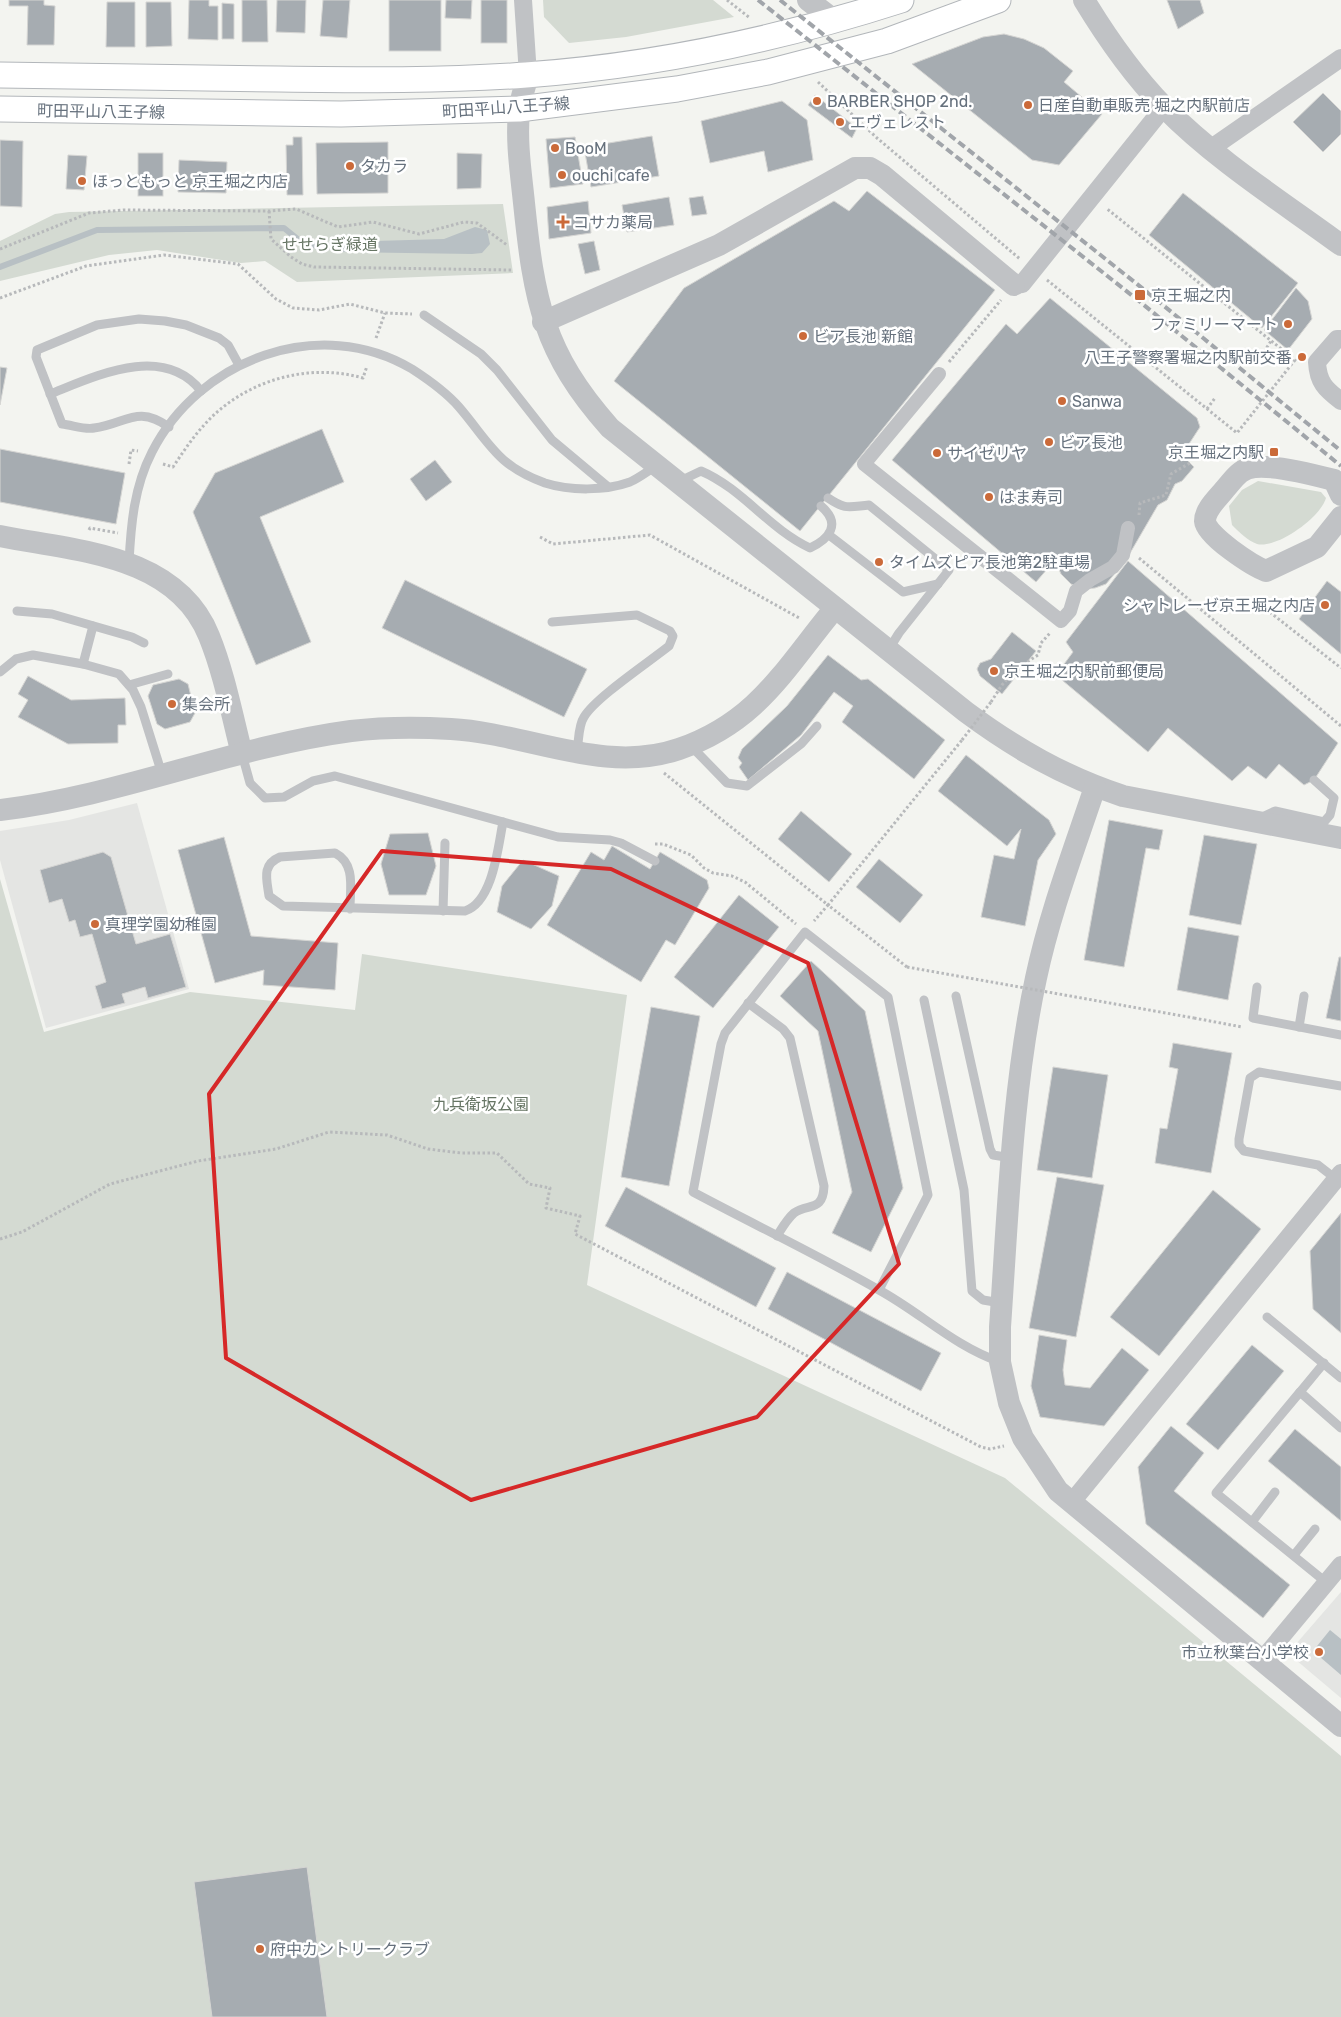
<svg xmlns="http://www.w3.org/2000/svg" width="1341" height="2017" viewBox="0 0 1341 2017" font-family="Rubik,'Noto Sans JP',sans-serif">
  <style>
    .built { fill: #e4e5e3 }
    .green { fill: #d4dad2 }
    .water { fill: #b8c0c4 }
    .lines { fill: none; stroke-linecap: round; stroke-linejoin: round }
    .stream { stroke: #b8c0c4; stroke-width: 6 }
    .building { fill: #a6acb1; stroke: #d5d5d3 }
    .secondary-casing { stroke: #b2b6ba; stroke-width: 27 }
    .path { stroke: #b7b9bb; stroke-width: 3; stroke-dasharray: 2.5 2.5; stroke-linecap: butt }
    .service { stroke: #c0c2c5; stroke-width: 9 }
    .pedestrian { stroke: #c0c2c5; stroke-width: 14 }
    .minor { stroke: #c0c2c5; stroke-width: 18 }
    .tertiary { stroke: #c0c2c5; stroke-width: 22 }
    .secondary { stroke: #fff; stroke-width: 25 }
    .rail { stroke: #a1a5aa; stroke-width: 4; stroke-dasharray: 8 4; stroke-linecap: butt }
    .path-bridge { stroke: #b7b9bb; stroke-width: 3; stroke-dasharray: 2.5 2.5; stroke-linecap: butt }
    .marked { fill: none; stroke: #d62828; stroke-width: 4; stroke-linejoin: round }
    .poi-dot { fill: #cb6a39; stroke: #fff; stroke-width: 2 }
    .labels { text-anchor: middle; stroke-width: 5; stroke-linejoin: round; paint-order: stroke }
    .poi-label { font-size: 16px; fill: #66717d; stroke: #fff; text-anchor: start }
    .street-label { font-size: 16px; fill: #66717d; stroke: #fff }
    .park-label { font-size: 16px; fill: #667564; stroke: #fff }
  </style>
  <rect width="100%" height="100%" fill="#f3f4f0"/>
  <!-- built -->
  <g class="built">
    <polygon points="137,803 189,989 46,1028 0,860 0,831 69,820"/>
    <polygon points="1341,1592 1341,1698 1296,1660 1296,1644"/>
  </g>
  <!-- green -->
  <g class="green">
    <polygon points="543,0 713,0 734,17 626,37 569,43 544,17"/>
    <polygon points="503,204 513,273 297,282 265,261 241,263 157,250 109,255 0,281 0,241 55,214 69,212"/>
    <path d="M1258 481 1321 492 1326 498C1321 517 1277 549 1257 544 1248 541 1239 532 1232 525L1229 506 1242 490Z"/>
    <polygon points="0,879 44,1032 190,992 355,1010 362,954 627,995 587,1285 1005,1478 1341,1756 1341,2017 0,2017"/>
  </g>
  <!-- water -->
  <g class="water">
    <polygon points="475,227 487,230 490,244 482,253 472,254 341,252 339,246 340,242 444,239"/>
    <polygon points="1330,1630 1341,1639 1341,1675 1313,1651"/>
  </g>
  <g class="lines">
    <!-- stream -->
    <polyline class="stream" points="0,267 97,230 284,228 305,245 339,246"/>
  </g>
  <!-- building -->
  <g class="building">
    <polygon points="9,0 44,0 44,5 55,6 54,45 27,45 28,6 9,6"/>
    <polygon points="189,0 209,0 209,6 218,6 218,40 188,39"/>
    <polygon points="242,0 267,0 268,42 242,42"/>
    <polygon points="277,0 306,0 305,33 276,32"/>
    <polygon points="323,0 350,0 347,38 320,36"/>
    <rect x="389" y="0" width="52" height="51"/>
    <polygon points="446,0 472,0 471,19 445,18"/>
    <rect x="481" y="0" width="26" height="43"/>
    <polygon points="1167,0 1200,0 1204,13 1178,29"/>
    <polygon points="107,2 135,2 135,47 106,47"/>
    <polygon points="146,2 171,2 172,46 146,47"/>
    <polygon points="222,3 234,4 234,39 222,39"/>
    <polygon points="1004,34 1024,39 1044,48 1073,71 1064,82 1102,114 1059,165 1032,160 912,64 983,37"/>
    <polygon points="1323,93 1341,111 1341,134 1323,152 1293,122"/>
    <polygon points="815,95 857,128 852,138 808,105"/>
    <polygon points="782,101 807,120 813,160 768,172 764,151 710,163 701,121"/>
    <polygon points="652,136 659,176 591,187 584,147"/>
    <polygon points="293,137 302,137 303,195 287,195 286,145 293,145"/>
    <polygon points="575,137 583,184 550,188 546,139"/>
    <polygon points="0,140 23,141 22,207 0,206"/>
    <polygon points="388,142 388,193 317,194 316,143"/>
    <rect x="138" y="153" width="25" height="43"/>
    <polygon points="457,153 482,154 481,188 457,189"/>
    <polygon points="68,155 87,156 84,190 66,189"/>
    <polygon points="179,160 227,162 226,193 178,192"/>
    <polygon points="867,191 995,290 800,531 614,381 684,288 834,201 849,211"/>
    <polygon points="1183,193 1298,283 1262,328 1149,235"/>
    <polygon points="703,196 707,214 692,216 689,198"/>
    <polygon points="669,197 674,225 627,232 622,205"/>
    <polygon points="588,201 591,233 549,239 547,207"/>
    <polygon points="594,241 600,270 585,274 578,244"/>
    <polygon points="1296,288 1308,301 1312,319 1288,350 1264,330"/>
    <polygon points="1050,298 1197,418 1200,427 1187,447 1178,451 1194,467 1182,481 1175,484 1167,500 1158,505 1126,560 1106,584 1095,588 1083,589 1071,584 1061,574 1055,560 1036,582 892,460 1006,324 1017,334"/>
    <polygon points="0,367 7,368 0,405"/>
    <polygon points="322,429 344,482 260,517 311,642 256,665 193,512 215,473"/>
    <polygon points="0,449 125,473 116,524 0,502"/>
    <polygon points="435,460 452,482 426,501 410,479"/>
    <polygon points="1128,561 1338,743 1314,780 1304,785 1279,764 1266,779 1248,766 1232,781 1168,728 1148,752 1056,675 1073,652 1066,642"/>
    <polygon points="405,580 587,669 564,717 382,628"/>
    <polygon points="1327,581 1341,592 1341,654 1299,619"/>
    <polygon points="1012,632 1036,651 1002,694 980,676 977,669 980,663 991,659"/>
    <polygon points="828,655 861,680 868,679 945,740 914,779 842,722 853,706 834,692 801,735 748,780 739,767 742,763 738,758 742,749 787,706"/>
    <polygon points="28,676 71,700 125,698 126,725 118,725 118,743 68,744 18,717 28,700 18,694"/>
    <polygon points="179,679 188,684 195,713 190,722 165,729 157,724 148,696 153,685"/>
    <polygon points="966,755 1049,820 1056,834 1038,860 1025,926 981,917 994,855 1014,859 1021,829 1007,846 938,791"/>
    <polygon points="801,811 852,854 829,882 778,839"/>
    <polygon points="1109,820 1163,830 1159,850 1146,848 1124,967 1084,960"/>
    <polygon points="428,833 436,866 426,895 389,895 381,864 390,834"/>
    <polygon points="1204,835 1257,844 1241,925 1189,915"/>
    <polygon points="224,837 251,936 338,943 335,990 263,985 264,970 215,983 178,850"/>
    <polygon points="612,846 650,869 660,852 707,880 709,888 675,945 666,940 641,982 547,925 591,852 604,860"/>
    <polygon points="103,852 111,857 136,944 170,934 186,987 148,998 145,987 122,994 125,1003 102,1009 95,986 106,982 92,934 80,937 75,920 69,922 62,899 49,903 40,870"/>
    <polygon points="879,859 923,895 900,923 856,887"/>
    <polygon points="523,860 559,876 552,906 531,929 497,912 502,886"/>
    <polygon points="739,895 779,927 713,1008 674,977"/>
    <polygon points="1188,927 1239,936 1228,1000 1177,990"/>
    <polygon points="1339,957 1341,957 1341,1021 1326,1018"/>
    <polygon points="811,961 865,1011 903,1188 871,1252 832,1233 852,1192 818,1031 780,996"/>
    <polygon points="651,1007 700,1016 669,1186 621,1177"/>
    <polygon points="1173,1043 1232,1053 1211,1173 1155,1163 1160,1128 1167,1129 1178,1069 1169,1067"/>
    <polygon points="1053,1067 1108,1075 1092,1178 1037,1170"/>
    <polygon points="1057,1177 1104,1185 1076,1337 1029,1328"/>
    <polygon points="626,1187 776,1268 756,1307 605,1226"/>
    <polygon points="1213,1190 1261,1229 1159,1356 1110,1317"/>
    <polygon points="1341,1213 1341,1333 1313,1309 1310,1251"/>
    <polygon points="787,1272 941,1353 921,1391 768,1309"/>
    <polygon points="1039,1335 1067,1340 1063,1370 1065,1385 1090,1388 1122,1348 1149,1370 1104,1426 1040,1417 1031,1386"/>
    <polygon points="1252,1345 1284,1371 1218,1450 1186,1424"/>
    <polygon points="1171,1426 1204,1453 1174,1491 1290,1585 1263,1618 1146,1524 1138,1467"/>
    <polygon points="1295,1429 1341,1467 1341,1521 1268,1461"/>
    <polygon points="307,1867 327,2017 212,2017 194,1882"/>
  </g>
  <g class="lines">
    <!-- secondary casing -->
    <g class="secondary-casing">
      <g id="secondary">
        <path d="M0 75C93 76 186 77 279 79 361 80 444 81 526 75 653 66 780 39 901 0"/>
        <polyline points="0,109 341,114 519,109 677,89 768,72 887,41 998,0"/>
      </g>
    </g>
    <!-- path -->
    <g class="path">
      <polyline points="727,0 750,18"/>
      <polyline points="818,82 877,138 1020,259"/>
      <polyline points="269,211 271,239 291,257 302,264 314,267 511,270"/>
      <polyline points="0,249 89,213 123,210 269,211 296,209 338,227 373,222 419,234 464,222 477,223 507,245"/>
      <polyline points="1047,280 1237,433 1295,360 1106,208"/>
      <polyline points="0,298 86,266 164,255 238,264 276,299 293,308 319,310 350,304 385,313 412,314"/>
      <polyline points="376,338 385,313"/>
      <polyline points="1264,352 1271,341"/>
      <polyline points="949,362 1001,300"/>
      <polyline points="1207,409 1215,398"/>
      <polyline points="129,464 131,450 138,451"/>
      <path d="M163 464 173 467C183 452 193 437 205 424 244 381 307 362 363 378L367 366"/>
      <polyline points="1139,515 1140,503 1166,495 1171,474 1190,463"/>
      <polyline points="89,530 90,528 118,533"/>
      <polyline points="540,537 553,544 650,535 801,619"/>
      <polyline points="1139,558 1341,726"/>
      <polyline points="1262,606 1341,668"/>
      <polyline points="991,702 1002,685 1016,669 1038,655 1041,643 1050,633"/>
      <polyline points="664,773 828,905 814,921"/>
      <polyline points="655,844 663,844 691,855 704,868 713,873 732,876 745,882 796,924"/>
      <polyline points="907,967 828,905 962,740"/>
      <polyline points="1194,1018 1242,1027"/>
      <polyline points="0,1239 22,1232 110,1184 198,1161 276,1149 329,1132 387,1135 428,1149 461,1153 497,1153 529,1184 550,1188 546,1208 580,1216 575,1234 981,1447 990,1449 1004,1446"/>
    </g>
    <!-- service -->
    <g class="service">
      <polyline points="424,315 481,354 497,370 552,440 607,486"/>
      <path d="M50 394C96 376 163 343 201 391"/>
      <path d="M169 427C137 404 126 424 94 428 85 430 72 425 62 424L36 357 37 350 97 325 139 319 165 321 186 325 219 338 228 345 239 365"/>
      <path d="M680 481 701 471C743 489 769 529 810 548 829 539 842 524 821 506"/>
      <path d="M828 498C846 510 848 507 869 505L949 570 899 633 889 649"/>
      <polyline points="829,535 903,592 938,584"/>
      <path d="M129 562C131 524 134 487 152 452 199 359 320 314 412 369 429 380 446 392 459 407 489 442 497 466 545 483 570 491 605 491 630 482 639 478 648 471 656 466"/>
      <polyline points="17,611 52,614 132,637 144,643"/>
      <path d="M552 622 637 615 670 631 673 636 669 646C649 662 595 698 584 717 578 726 579 741 577 751"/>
      <polyline points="83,664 93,626"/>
      <polyline points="0,672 16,659 33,655 83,664 119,674 133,690 141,707 162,774"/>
      <polyline points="129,685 168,674"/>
      <polyline points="690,745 727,783 747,786 801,744 817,726"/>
      <polyline points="242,754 250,783 265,798 284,797 313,781 335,776 558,837 610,840 621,843 655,861"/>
      <polyline points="1260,818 1275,811 1324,822 1330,815 1334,798 1314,780"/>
      <path d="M350 909C350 888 356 864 335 853L280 857C261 865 267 880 269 896L283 906 465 911C493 902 498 847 503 822"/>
      <polyline points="443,911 445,843"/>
      <polyline points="1257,987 1253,1018 1341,1035"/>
      <polyline points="956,996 990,1149 993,1155 1012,1158"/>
      <polyline points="924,1000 964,1190 972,1291 983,1300 1001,1303"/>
      <path d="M748 1003 783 1029 790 1038 824 1186C823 1212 809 1203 794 1213 787 1219 782 1228 777 1236"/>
      <polyline points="1299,1027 1304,996"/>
      <polyline points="1336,1179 1318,1165 1244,1151 1239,1145 1239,1139 1250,1078 1259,1072 1341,1086"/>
      <path d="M879 1290 928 1195 888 997 805 932 725 1033 721 1044 693 1192C755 1225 818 1255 879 1290 921 1313 954 1346 1000 1362"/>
      <polyline points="1267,1317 1341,1378"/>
      <polyline points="1300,1392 1324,1363"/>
      <polyline points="1252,1522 1275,1492"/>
      <polyline points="1294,1555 1315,1529"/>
      <polyline points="1327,1583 1216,1493 1300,1392 1341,1428"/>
    </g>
    <!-- pedestrian -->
    <polyline class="pedestrian" points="939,374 864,464 1061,621 1070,611 1076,591 1090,580 1113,567 1123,555 1128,528"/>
    <!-- minor -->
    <g class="minor">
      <polyline points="523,0 528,75"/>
      <polyline points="1210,149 1341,58"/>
      <polyline points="1014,285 1022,284 1164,107"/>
      <path d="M1341 339H1337L1317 362C1318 382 1325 389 1341 401"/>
      <polyline points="1071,1503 1341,1173"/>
      <polyline points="1262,1660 1341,1565"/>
    </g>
    <!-- tertiary -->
    <g class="tertiary">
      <polyline points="808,0 835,21"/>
      <path d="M1084 0C1107 38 1133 75 1164 107 1216 160 1281 201 1341 245"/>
      <path d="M528 75C525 87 520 100 519 112 516 142 521 173 524 203 534 300 543 353 610 428L966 712C1016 749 1063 776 1123 796L1341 838"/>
      <polyline points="543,322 719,245 855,168 870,168 882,175 1014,285"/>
      <path d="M1341 495 1334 480C1315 475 1274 465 1255 467 1240 468 1234 479 1225 489 1218 498 1205 509 1205 521 1206 536 1253 566 1266 571L1317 547 1341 517"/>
      <path d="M0 536C75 551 176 554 209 636 224 673 232 715 242 754"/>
      <path d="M1095 787C1074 850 1050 912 1036 978 1012 1089 1008 1213 1000 1327V1362L1009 1403 1023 1438 1058 1491 1341 1726"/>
      <path d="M0 810C119 796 232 747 351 731 384 727 417 727 451 729 527 733 604 775 679 749 758 722 785 668 835 608"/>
    </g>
    <!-- secondary -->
    <use href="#secondary" class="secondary"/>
    <!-- rail -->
    <g class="rail">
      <polyline points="758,0 1139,301 1341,466"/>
      <polyline points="780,0 1147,292 1341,451"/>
    </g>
    <!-- path-bridge -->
    <g class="path-bridge">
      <polyline points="962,740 991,702"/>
      <polyline points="907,967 1194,1018"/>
    </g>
  </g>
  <!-- marked area -->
  <path class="marked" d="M382 851 611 869 808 963 899 1264 757 1417 471 1500 226 1358 209 1094Z"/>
  <!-- markers -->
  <g class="poi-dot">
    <circle cx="817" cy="101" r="5"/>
    <circle cx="1028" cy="105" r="5"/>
    <circle cx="840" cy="122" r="5"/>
    <circle cx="555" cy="148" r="5"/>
    <circle cx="350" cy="166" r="5"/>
    <circle cx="562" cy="175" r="5"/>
    <circle cx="82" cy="181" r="5"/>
    <path d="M560.5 214.5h5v5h5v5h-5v5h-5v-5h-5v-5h5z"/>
    <rect x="1134" y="289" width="12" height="12" rx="2.5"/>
    <circle cx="1288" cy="324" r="5"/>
    <circle cx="803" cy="336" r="5"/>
    <circle cx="1302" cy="357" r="5"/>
    <circle cx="1062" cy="401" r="5"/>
    <circle cx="1049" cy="442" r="5"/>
    <rect x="1269" y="447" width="10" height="10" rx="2.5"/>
    <circle cx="937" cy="453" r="5"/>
    <circle cx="989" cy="497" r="5"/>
    <circle cx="879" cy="562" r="5"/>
    <circle cx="1325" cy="605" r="5"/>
    <circle cx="994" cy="671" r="5"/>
    <circle cx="172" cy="704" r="5"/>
    <circle cx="95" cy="924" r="5"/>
    <circle cx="1319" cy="1652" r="5"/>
    <circle cx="260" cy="1949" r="5"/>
  </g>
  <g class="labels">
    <!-- poi labels -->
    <g class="poi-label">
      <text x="827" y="107">BARBER SHOP 2nd.</text>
      <text x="1038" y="111">日産自動車販売 堀之内駅前店</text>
      <text x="850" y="128">エヴェレスト</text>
      <text x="565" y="154">BooM</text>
      <text x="360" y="172">タカラ</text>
      <text x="572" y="181">ouchi cafe</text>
      <text x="92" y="187">ほっともっと 京王堀之内店</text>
      <text x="573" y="228">コサカ薬局</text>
      <text x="1151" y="301">京王堀之内</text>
      <text x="1278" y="330" text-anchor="end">ファミリーマート</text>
      <text x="813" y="342">ビア長池 新館</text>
      <text x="1292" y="363" text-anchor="end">八王子警察署堀之内駅前交番</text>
      <text x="1072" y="407">Sanwa</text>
      <text x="1059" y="448">ビア長池</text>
      <text x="1264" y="458" text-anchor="end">京王堀之内駅</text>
      <text x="947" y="459">サイゼリヤ</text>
      <text x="999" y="503">はま寿司</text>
      <text x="889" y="568">タイムズピア長池第2駐車場</text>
      <text x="1315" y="611" text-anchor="end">シャトレーゼ京王堀之内店</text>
      <text x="1004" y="677">京王堀之内駅前郵便局</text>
      <text x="182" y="710">集会所</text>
      <text x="105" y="930">真理学園幼稚園</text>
      <text x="1309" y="1658" text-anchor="end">市立秋葉台小学校</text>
      <text x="270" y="1955">府中カントリークラブ</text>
    </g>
    <!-- street labels -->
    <g class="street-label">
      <text transform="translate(506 107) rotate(-4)" y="6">町田平山八王子線</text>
      <text transform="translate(101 111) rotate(1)" y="6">町田平山八王子線</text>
    </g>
    <!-- park labels -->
    <g class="park-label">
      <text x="330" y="250">せせらぎ緑道</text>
      <text x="481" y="1110">九兵衛坂公園</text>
    </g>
  </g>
</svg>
